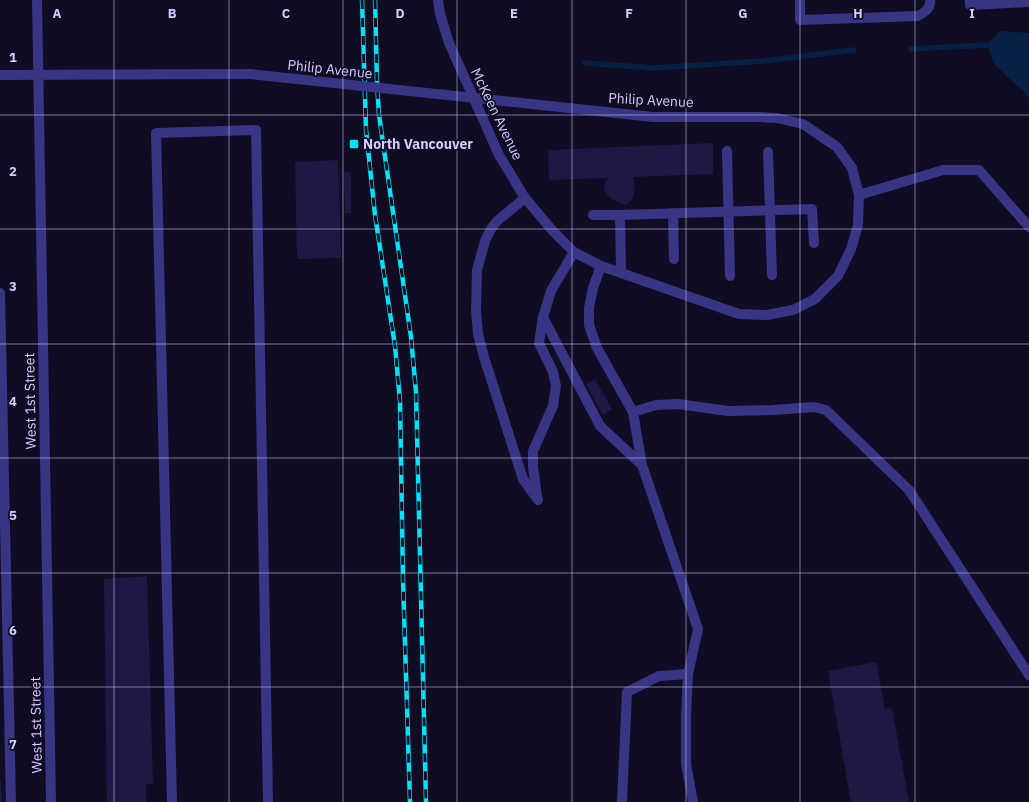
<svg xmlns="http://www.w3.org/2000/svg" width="1029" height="802" viewBox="0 0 1029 802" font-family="'IBM Plex Sans',sans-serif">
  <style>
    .water { fill: #092045 }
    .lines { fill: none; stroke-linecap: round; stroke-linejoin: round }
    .stream { stroke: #092045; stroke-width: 5.5 }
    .building { fill: #201745 }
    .minor { stroke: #373584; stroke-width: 10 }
    .rail-casing { stroke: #00e4f9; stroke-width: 4.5 }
    .rail { stroke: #100c23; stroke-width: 3; stroke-dasharray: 9; stroke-linecap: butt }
    .minor-bridge { stroke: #373584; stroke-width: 10 }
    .grid { fill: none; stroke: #d3ceff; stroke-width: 1; stroke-opacity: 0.55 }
    .poi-dot { fill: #00e4f9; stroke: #100c23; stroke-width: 1.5 }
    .labels { text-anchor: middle; stroke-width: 3.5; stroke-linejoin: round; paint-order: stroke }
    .street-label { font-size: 14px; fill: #d3ceff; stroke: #100c23 }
    .poi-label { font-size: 14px; font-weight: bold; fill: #d3ceff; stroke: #100c23; text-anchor: start }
    .grid-label { font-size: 13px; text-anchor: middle; font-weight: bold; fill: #d3ceff; stroke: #100c23; stroke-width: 3.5; stroke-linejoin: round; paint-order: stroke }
  </style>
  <rect width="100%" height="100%" fill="#100c23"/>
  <!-- water -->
  <polygon class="water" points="1000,31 1029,33 1029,99 1024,92 995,65 987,45"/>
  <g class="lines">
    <!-- stream -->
    <g class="stream">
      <polyline points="911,49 987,45"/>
      <polyline points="585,63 653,68 763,61 854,50"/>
    </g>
  </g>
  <!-- building -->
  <g class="building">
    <polygon points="713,143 713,174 633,177 635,189 632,200 626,205 621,204 610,198 604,190 605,183 608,178 549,180 548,150"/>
    <polygon points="338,160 341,258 297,259 295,162"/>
    <polygon points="344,172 351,172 351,213 345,213"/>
    <polygon points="595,379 612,409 603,415 586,384"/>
    <polygon points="147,576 153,784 146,784 146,802 107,802 104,579"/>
    <polygon points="876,662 885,709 892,708 909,802 851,802 828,671"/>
    <polygon points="0,781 1,781 2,802 0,802"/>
  </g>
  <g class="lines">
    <!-- minor -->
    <g class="minor">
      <polyline points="37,0 51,802"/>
      <polyline points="438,0 440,14 449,43 499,155 525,198 552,230 574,252 601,266 739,314 767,315 793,310 815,299 838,276 851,249 858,225 859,195 852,168 837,147 803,124 777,118 759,117 653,117"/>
      <path d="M800 0V20L918 16C925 12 931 8 930 0"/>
      <polyline points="970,0 970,5 1029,2 1029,0"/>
      <polyline points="0,75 250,74"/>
      <polyline points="727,151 730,276"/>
      <polyline points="768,152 772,275"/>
      <polyline points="859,195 943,170 979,170 1029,227"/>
      <polyline points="525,198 497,221 491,229 485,241 477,270 476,310 478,334 484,357 523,479 538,500"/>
      <polyline points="673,213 674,259"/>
      <polyline points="593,215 620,215 621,273"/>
      <polyline points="620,215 812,209 814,243"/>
      <polyline points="574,252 551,291 543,317 600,426 642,465"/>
      <polyline points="601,266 593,288 589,308 589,325 597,348 633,412 642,465 698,629 688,674 686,715 686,764 693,802"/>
      <polyline points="0,293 11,802"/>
      <polyline points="633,412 656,405 678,404 728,411 773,410 814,407 826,410 909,490 1029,675"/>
      <polyline points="537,496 533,467 533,451 553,406 556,386 553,372 539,343 543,317"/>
      <polyline points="172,802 156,133 256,130 268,802"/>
      <polyline points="622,802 627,692 659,676 688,674"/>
    </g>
    <!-- rail casing -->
    <g class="rail-casing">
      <g id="rail">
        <polyline points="362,0 366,130 375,215 395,346 400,401 403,580 410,802"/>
        <polyline points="375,0 377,83 379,115 411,337 416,392 426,802"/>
      </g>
    </g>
    <!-- rail -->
    <use href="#rail" class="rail"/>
    <!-- minor-bridge -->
    <polyline class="minor-bridge" points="250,74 653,117"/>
  </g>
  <!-- grid -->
  <path class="grid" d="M114 0V802M229 0V802M343 0V802M457 0V802M572 0V802M686 0V802M800 0V802M915 0V802M0 115H1029M0 229H1029M0 344H1029M0 458H1029M0 573H1029M0 687H1029"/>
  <!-- markers -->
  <rect class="poi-dot" x="349" y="139" width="10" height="10" rx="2"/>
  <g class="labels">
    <!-- street labels -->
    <g class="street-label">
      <text transform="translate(330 69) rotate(6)" y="5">Philip Avenue</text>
      <text transform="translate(651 100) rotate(3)" y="5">Philip Avenue</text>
      <text transform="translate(497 114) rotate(64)" y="5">McKeen Avenue</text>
      <text transform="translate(30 401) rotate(-91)" y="5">West 1st Street</text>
      <text transform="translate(36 725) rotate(-91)" y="5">West 1st Street</text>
    </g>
    <!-- poi labels -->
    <g class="poi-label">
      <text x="363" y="149">North Vancouver</text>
    </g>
  </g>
  <g class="grid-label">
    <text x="57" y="18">A</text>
    <text x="172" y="18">B</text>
    <text x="286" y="18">C</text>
    <text x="400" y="18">D</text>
    <text x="514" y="18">E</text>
    <text x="629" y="18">F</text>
    <text x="743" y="18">G</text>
    <text x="858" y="18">H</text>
    <text x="972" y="18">I</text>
    <text x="13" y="62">1</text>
    <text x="13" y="176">2</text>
    <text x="13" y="291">3</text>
    <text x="13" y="406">4</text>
    <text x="13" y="520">5</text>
    <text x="13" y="635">6</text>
    <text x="13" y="749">7</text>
  </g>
</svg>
